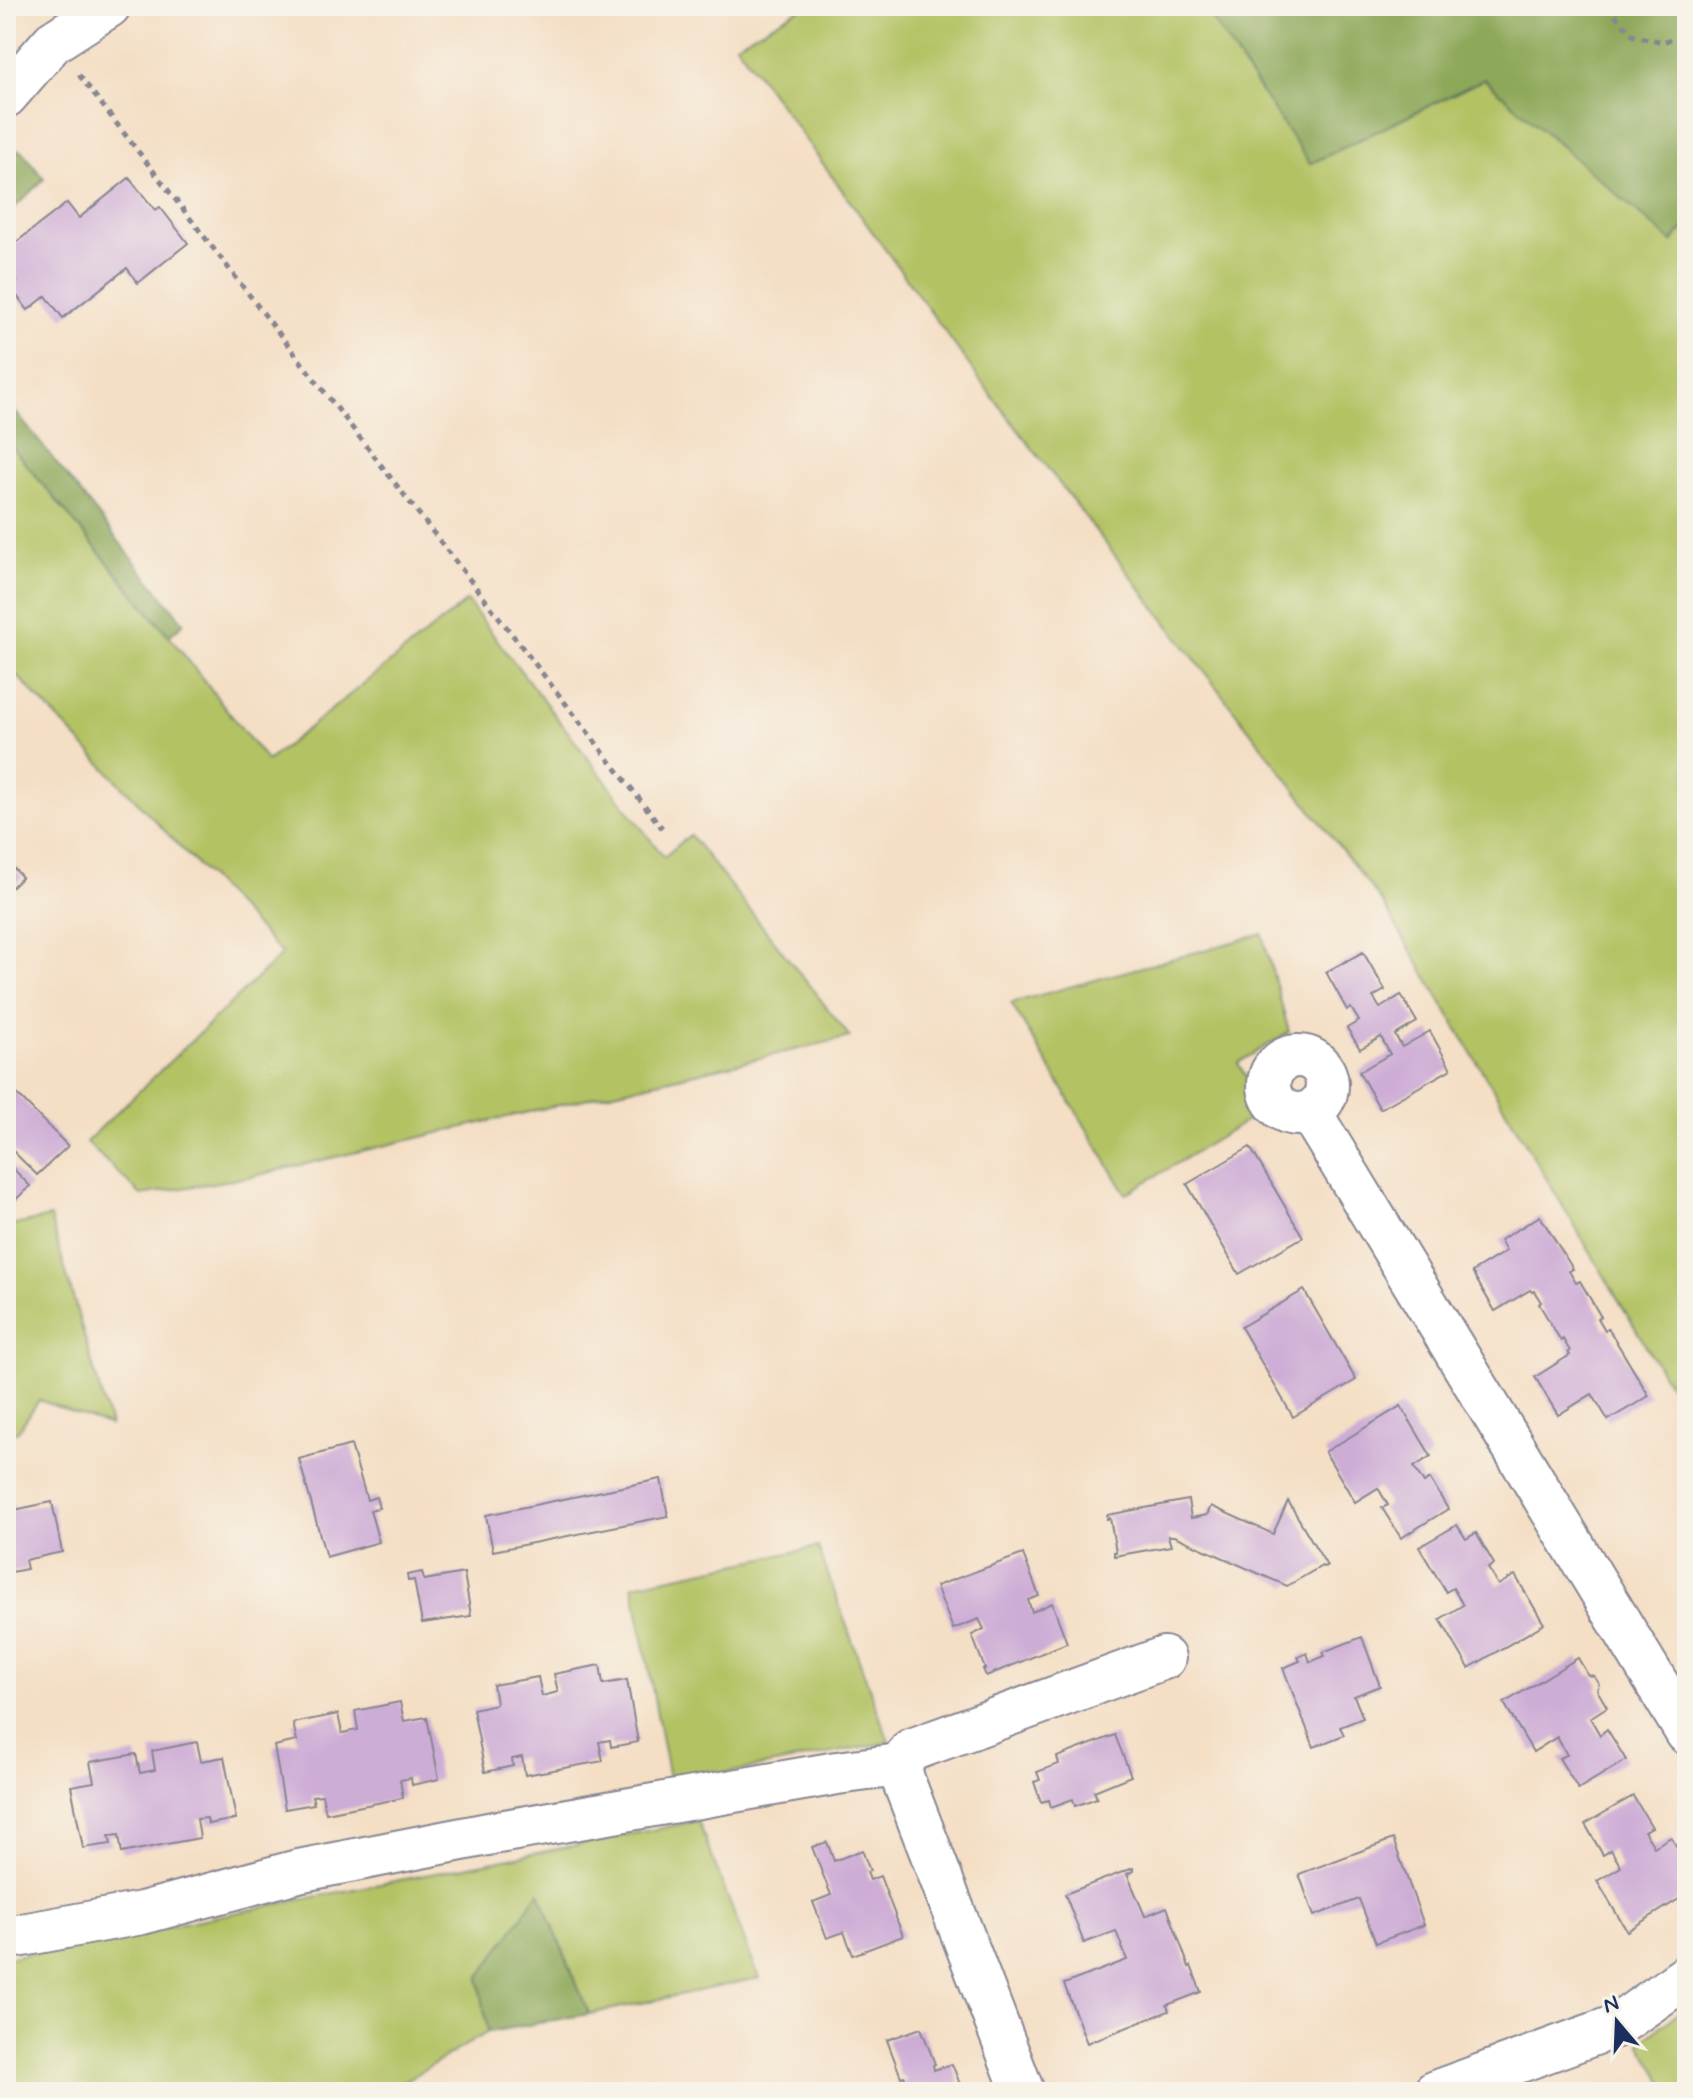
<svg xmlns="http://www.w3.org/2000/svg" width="1693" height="2098" viewBox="0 0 1693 2098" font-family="Mynerve,sans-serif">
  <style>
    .green { fill: #b3c264; stroke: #677861; stroke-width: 2 }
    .forest { fill: #8ea85a; stroke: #546c5c; stroke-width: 2 }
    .building { fill: #cdacd6 }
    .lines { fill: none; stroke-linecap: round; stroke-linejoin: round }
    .minor-casing { stroke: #888691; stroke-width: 46 }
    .path { stroke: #888691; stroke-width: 5; stroke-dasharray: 6 6; stroke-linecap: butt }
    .minor { stroke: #fff; stroke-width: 42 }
  </style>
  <rect width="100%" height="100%" fill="#f7f3e8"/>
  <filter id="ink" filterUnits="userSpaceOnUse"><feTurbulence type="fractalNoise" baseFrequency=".0125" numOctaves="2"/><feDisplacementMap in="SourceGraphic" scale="16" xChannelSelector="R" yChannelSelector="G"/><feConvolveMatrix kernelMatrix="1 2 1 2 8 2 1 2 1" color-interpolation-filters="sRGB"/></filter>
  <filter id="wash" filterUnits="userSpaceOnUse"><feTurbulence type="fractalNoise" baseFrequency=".006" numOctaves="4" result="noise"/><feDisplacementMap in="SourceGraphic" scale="32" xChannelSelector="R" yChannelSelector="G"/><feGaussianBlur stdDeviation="1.8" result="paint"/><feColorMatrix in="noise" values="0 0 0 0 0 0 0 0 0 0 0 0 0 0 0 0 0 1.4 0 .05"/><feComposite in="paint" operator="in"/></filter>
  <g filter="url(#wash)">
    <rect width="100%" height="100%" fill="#f4dec4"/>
    <!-- green -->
    <g class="green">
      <polygon points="805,6 1203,6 1310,164 1484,79 1671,241 1687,225 1687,1415 1382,902 985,387 736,44"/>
      <polygon points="6,440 169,636 267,761 467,601 664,857 690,835 850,1037 254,1176 141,1195 86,1142 282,954 6,664"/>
      <polygon points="1262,934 1289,1032 1238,1063 1265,1110 1126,1194 1011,1003"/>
      <polygon points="50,1217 110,1426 39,1400 18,1431 6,1434 6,1227"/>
      <polygon points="818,1547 889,1742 670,1784 633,1585"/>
      <polygon points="698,1821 759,1978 589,2014 539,1893 479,1978 488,2032 408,2079 383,2092 6,2092 6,1958"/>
      <polygon points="1687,2005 1687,2092 1669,2092 1640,2043"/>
    </g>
    <!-- forest -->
    <g class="forest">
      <polygon points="1203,6 1687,6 1687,225 1672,242 1484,79 1310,164"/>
      <polygon points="6,147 22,151 44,179 6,216"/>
      <polygon points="6,400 184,623 169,636 6,440"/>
      <polygon points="539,1892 589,2014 488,2032 479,1978"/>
    </g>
    <g id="blocks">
      <!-- building -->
      <g class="building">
        <polygon points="129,178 155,210 160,207 188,243 138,283 127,268 63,318 46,296 28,310 10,287 17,282 6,268 6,250 67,203 79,218"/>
        <polygon points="6,860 22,877 6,893"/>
        <polygon points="1363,952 1385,990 1373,997 1380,1008 1401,995 1417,1022 1395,1035 1402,1047 1430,1031 1451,1069 1380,1109 1359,1072 1390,1054 1381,1037 1360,1049 1347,1028 1359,1021 1351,1008 1347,1010 1326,972"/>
        <polygon points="6,1083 68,1146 37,1175 6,1144"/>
        <polygon points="1250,1147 1303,1237 1239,1274 1187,1184"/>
        <polygon points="6,1161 30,1186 6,1209"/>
        <polygon points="1540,1216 1573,1269 1569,1271 1576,1283 1580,1281 1601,1317 1598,1318 1605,1330 1608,1328 1649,1396 1608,1420 1592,1394 1558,1415 1535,1377 1570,1355 1568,1352 1570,1351 1563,1339 1561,1341 1539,1304 1541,1302 1534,1291 1532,1292 1530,1290 1495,1311 1472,1272 1506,1251 1500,1240"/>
        <polygon points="1304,1290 1356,1380 1293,1417 1241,1327"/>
        <polygon points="1401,1406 1431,1456 1414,1467 1424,1483 1430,1479 1448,1509 1401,1538 1382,1508 1388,1505 1378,1488 1355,1502 1325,1452"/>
        <polygon points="351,1445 367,1500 376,1497 379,1508 370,1510 379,1542 326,1557 299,1459"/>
        <polygon points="661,1479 668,1516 493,1551 486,1515"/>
        <polygon points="1188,1500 1191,1518 1207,1515 1211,1506 1273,1534 1288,1501 1327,1566 1323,1567 1322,1566 1287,1586 1174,1536 1168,1536 1171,1546 1114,1556 1114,1552 1116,1552 1110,1518 1107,1519 1107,1515"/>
        <polygon points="13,1502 14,1510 52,1502 62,1552 25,1560 27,1569 6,1573 6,1503"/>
        <polygon points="1457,1525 1466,1539 1476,1533 1494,1564 1488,1568 1498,1585 1515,1575 1544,1624 1469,1668 1440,1619 1463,1605 1453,1588 1446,1592 1419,1547"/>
        <polygon points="1023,1554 1039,1596 1028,1600 1032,1612 1052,1603 1067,1643 986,1676 983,1669 985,1669 972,1635 984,1629 979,1619 953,1629 936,1586"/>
        <polygon points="422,1572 424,1580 464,1573 471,1616 422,1623 414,1580 408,1581 407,1575"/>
        <polygon points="1362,1637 1380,1686 1354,1696 1363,1718 1340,1727 1344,1735 1314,1747 1283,1668 1300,1661 1298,1657 1307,1653 1310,1662 1325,1656 1323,1652"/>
        <polygon points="1578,1658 1588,1675 1594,1676 1599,1684 1597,1690 1607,1707 1590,1718 1600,1735 1607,1729 1626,1760 1578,1789 1559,1758 1567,1755 1557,1737 1533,1752 1504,1703"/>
        <polygon points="600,1665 603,1684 627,1680 638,1742 611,1747 610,1740 599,1742 603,1761 525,1775 522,1757 512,1759 513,1766 485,1772 473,1709 496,1704 493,1685 538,1677 542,1696 558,1692 554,1674"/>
        <polygon points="400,1702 404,1721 427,1717 439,1779 412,1785 411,1778 400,1780 403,1798 326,1813 322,1795 312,1796 314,1804 285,1809 274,1746 297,1741 293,1723 338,1714 342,1733 358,1730 355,1711"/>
        <polygon points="1115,1735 1131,1776 1094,1791 1097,1798 1075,1806 1073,1799 1051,1807 1049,1800 1041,1802 1034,1782 1040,1780 1037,1772 1059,1764 1057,1757"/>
        <polygon points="197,1742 201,1761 224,1757 236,1819 208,1824 207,1818 197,1819 200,1838 161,1845 122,1853 119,1835 109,1836 111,1844 83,1848 71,1786 94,1782 90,1762 136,1754 140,1773 155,1770 152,1751"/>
        <polygon points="1633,1796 1652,1827 1644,1831 1654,1847 1671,1837 1681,1854 1687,1855 1687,1894 1627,1931 1597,1881 1621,1867 1611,1850 1603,1855 1585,1824"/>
        <polygon points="1393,1839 1424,1925 1376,1943 1359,1899 1314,1916 1299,1874"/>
        <polygon points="827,1842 834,1861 862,1850 870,1871 867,1872 870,1880 880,1876 903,1936 853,1955 844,1932 827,1938 813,1902 831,1895 812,1847"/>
        <polygon points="1133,1868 1134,1871 1127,1874 1145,1916 1167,1907 1189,1967 1191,1966 1201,1992 1167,2005 1169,2011 1087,2043 1064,1984 1127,1960 1116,1931 1084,1943 1065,1894"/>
        <polygon points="921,2028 935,2064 933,2065 934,2070 952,2064 963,2092 894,2092 892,2086 906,2081 904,2076 901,2077 887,2040"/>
      </g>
    </g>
  </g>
  <g filter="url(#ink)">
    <use href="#blocks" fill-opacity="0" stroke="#888691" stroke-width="2"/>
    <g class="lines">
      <!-- minor casing -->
      <g class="minor-casing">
        <g id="minor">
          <polyline points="6,96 53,42 109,6"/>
          <circle cx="1298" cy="1085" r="29"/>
          <polyline points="1310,1112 1687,1733"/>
          <polyline points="6,1938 142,1913 298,1871 493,1833 837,1773 899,1765"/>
          <polyline points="1023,2092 904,1782 899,1765 911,1750 1164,1658"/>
          <polyline points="1435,2092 1616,2026 1687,1976"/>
        </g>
      </g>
      <!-- path -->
      <g class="path">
        <polyline points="1607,6 1634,36 1664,42 1687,31"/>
        <polyline points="79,75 662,828"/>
      </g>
      <!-- minor -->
      <use href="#minor" class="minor"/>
    </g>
  </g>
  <!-- margin -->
  <rect width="1693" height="2098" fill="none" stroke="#f7f3e8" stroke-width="32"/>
  <!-- north arrow -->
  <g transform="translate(1617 2022) rotate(341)" stroke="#f7f3e8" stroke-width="6" paint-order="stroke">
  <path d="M0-6L14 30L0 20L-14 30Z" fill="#1b2f5e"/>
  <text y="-12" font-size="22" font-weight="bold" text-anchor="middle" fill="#1b2f5e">N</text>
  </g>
</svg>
